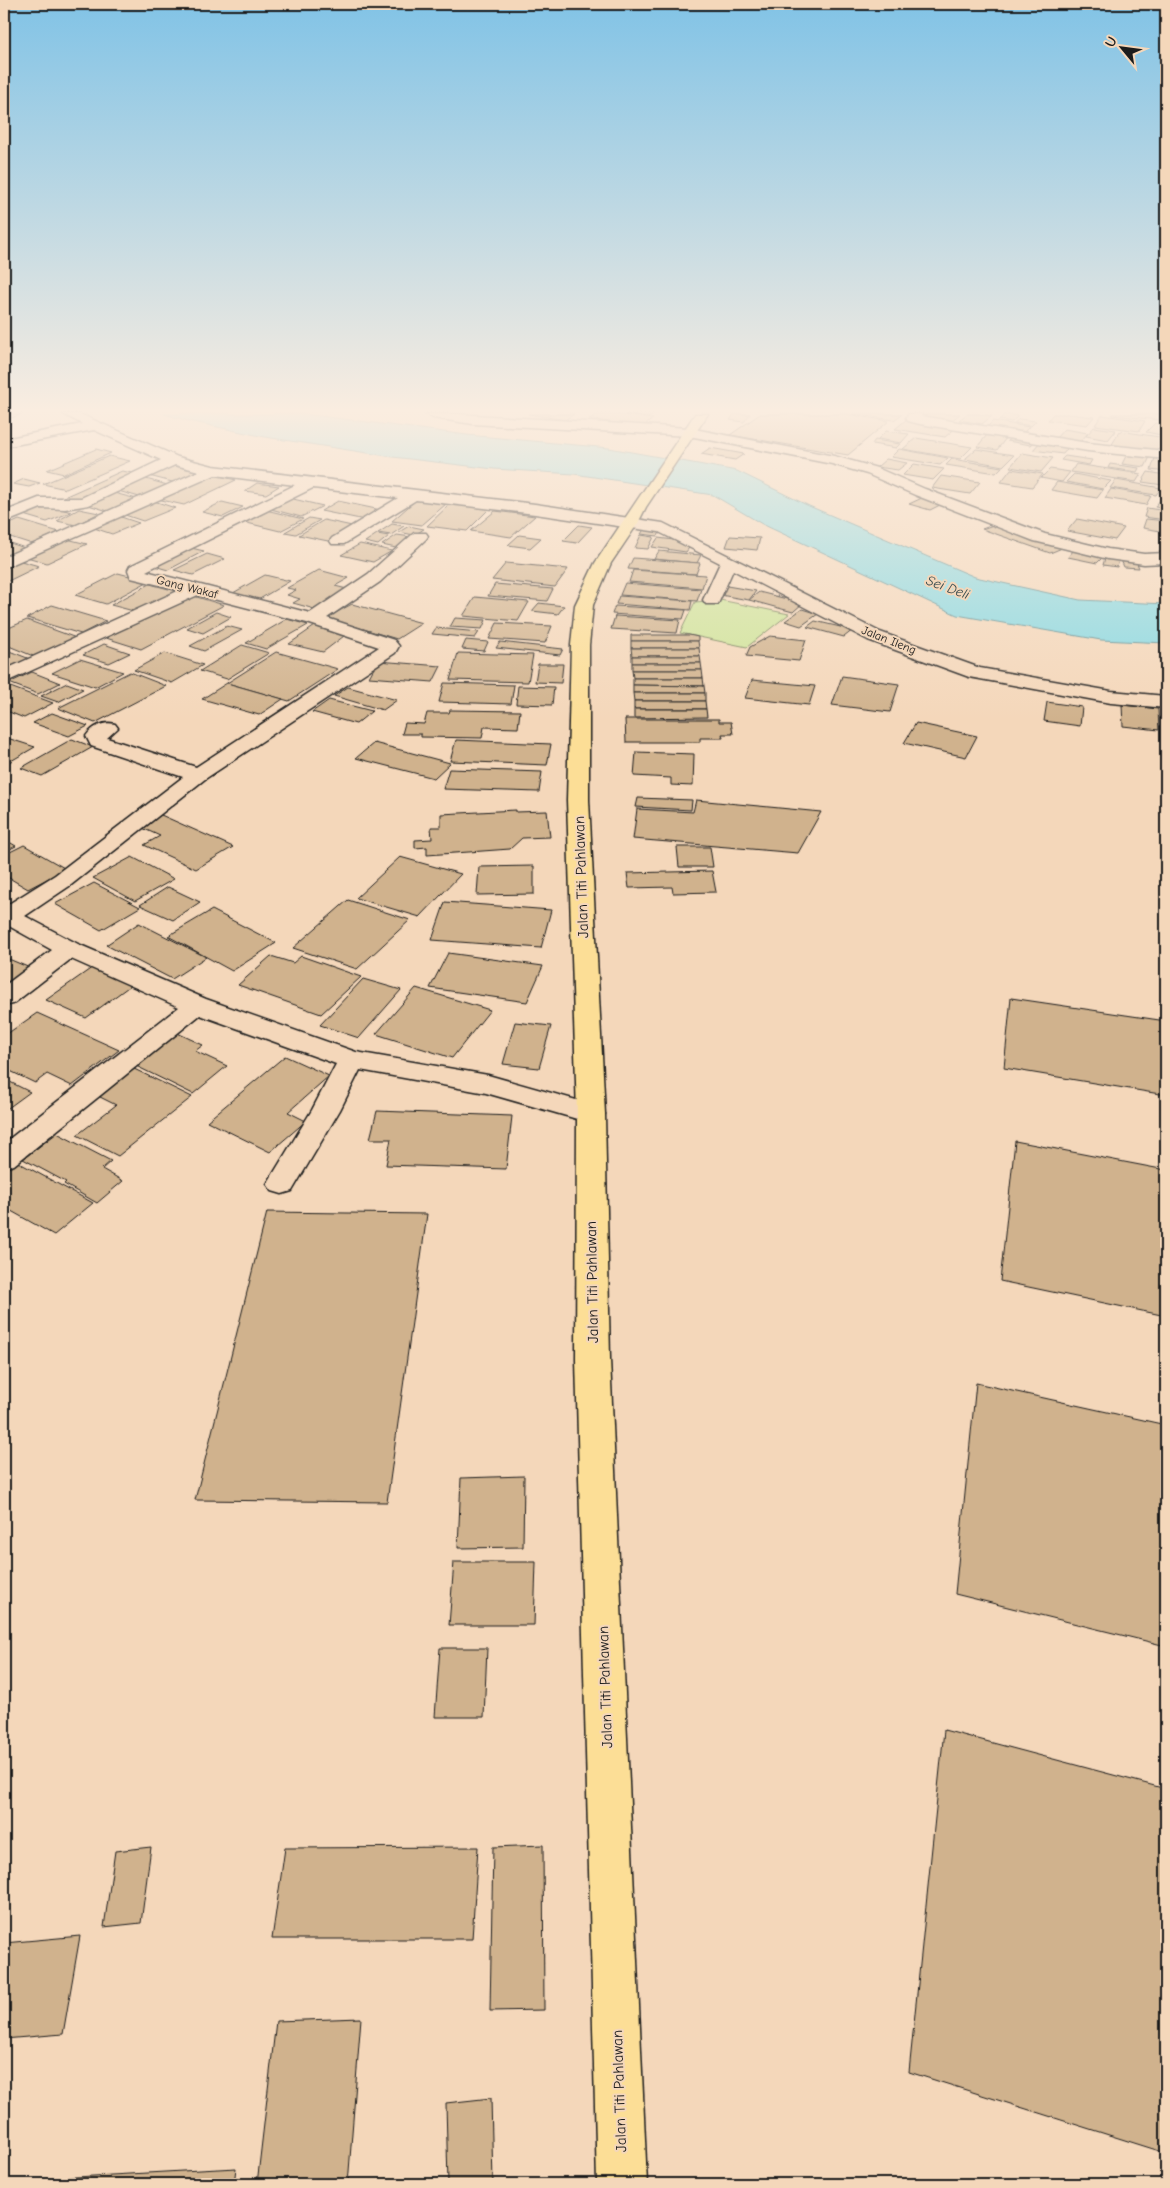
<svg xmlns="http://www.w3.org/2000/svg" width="1170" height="2188" viewBox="0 0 1170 2188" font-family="'Comic Neue',sans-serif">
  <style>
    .green { fill: #cee499; stroke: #75805a }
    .water { fill: #88d9e3; stroke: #5d8d93 }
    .building { fill: #d0b28d; stroke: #1c1c1c }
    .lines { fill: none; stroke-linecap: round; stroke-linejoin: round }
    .minor-casing { stroke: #1c1c1c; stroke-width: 3 }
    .major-casing { stroke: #1c1c1c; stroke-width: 3 }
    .minor { fill: #f4d7ba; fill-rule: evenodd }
    .major { fill: #fcde96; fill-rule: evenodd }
    .labels { text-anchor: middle; stroke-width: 4; stroke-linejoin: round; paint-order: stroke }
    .far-street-label { font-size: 12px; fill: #1c1c1c; stroke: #f4d7ba }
    .far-water-label { font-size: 14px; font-style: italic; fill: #374b4e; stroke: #f4d7ba }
    .street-label { font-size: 15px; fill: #1c1c1c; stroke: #f4d7ba }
  </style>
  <rect width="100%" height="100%" fill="#f4d7ba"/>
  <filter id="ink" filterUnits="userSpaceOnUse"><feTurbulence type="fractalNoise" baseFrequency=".02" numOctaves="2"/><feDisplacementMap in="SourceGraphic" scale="10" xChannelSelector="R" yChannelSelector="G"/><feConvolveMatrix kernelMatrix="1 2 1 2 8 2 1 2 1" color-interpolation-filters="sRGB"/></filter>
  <g filter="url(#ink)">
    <!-- green -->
    <polygon class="green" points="720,600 789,614 747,647 680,633 695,602"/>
    <!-- water -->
    <polygon class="water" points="164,414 304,414 467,435 609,448 737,471 809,506 975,577 1080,600 1166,604 1166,643 1101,640 957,615 762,524 713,495 574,474 494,469 393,457 265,437 189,421"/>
    <!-- building -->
    <g class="building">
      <polygon points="4,414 22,414 4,421"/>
      <polygon points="528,414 574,414 565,420"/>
      <polygon points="598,414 615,414 653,419 642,427 589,419"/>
      <polygon points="625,414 654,414 648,418"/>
      <polygon points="734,414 750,414 744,422 730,420"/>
      <polygon points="760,414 846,414 889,421 848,455 730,435"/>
      <polygon points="852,414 902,414 894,420"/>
      <polygon points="926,414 960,414 951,421 923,417"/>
      <polygon points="967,414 978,414 992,416 982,424 959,420"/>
      <polygon points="1005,414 1018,416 1012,422 999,420"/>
      <polygon points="1053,414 1069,414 1094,417 1087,425 1048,420"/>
      <polygon points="1112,414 1160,414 1159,420 1112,415"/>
      <polygon points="1102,415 1145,421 1139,431 1095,425"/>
      <polygon points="907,419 957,427 945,437 895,429"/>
      <polygon points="1019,419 1036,421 1031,426 1014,423"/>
      <polygon points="993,421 1029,427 1023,433 987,427"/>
      <polygon points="1155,423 1166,425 1166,436 1146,432"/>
      <polygon points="1094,427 1116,430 1108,440 1086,436"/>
      <polygon points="1064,429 1088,433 1080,442 1056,438"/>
      <polygon points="886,431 909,434 901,443 878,439"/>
      <polygon points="1120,431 1166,438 1166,454 1111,446"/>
      <polygon points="987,435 1006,438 997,450 977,447"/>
      <polygon points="1013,436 1037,440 1031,445 1007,441"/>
      <polygon points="916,438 972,447 960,459 903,449"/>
      <polygon points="875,440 900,444 896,448 872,444"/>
      <polygon points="1041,441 1070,445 1063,454 1033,450"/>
      <polygon points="710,448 744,454 735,460 701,454"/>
      <polygon points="96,449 111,453 64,474 47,470"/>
      <polygon points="899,449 948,458 940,465 891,457"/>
      <polygon points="976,449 1014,455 1003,466 965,459"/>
      <polygon points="1128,452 1151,455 1145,467 1122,464"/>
      <polygon points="1022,453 1053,458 1041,472 1010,467"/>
      <polygon points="1156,455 1166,457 1166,472 1151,470"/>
      <polygon points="109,456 130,461 66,489 43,484"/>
      <polygon points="1065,456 1092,460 1089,465 1061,460"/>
      <polygon points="886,459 907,463 898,470 877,467"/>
      <polygon points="952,459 1002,467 996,473 946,465"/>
      <polygon points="914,464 944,469 933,480 903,475"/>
      <polygon points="1076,464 1141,474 1136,482 1071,472"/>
      <polygon points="1110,464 1139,468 1137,472 1108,468"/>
      <polygon points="175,466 201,472 176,483 149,476"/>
      <polygon points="1011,469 1043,474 1032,487 1001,482"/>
      <polygon points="1050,469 1070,472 1062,482 1041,478"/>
      <polygon points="122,471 138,474 81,501 64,497"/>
      <polygon points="1148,472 1166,475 1163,485 1142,482"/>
      <polygon points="210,474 236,480 184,505 157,499"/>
      <polygon points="1074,474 1111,481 1103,489 1066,482"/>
      <polygon points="941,476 980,482 970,494 932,488"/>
      <polygon points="24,479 40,483 29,487 13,484"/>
      <polygon points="146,479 171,486 143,498 118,491"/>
      <polygon points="1116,480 1161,488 1156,495 1110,488"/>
      <polygon points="1057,482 1103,490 1097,498 1051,490"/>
      <polygon points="257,483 279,486 266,494 245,491"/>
      <polygon points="1111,489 1151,496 1146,505 1105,498"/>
      <polygon points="114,493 137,499 108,511 85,504"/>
      <polygon points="924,497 944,503 930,510 909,504"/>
      <polygon points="1162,497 1166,498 1166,509 1155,507"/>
      <polygon points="289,498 323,506 301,517 267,508"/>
      <polygon points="151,500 175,508 143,521 119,513"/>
      <polygon points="416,500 446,504 422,525 392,521"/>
      <polygon points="338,501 381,510 365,520 321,511"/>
      <polygon points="222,502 243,507 223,517 202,512"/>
      <polygon points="44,504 71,512 47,522 20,514"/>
      <polygon points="450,504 489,509 467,531 427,526"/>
      <polygon points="1147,508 1166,511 1166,520 1144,517"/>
      <polygon points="79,509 99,513 76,525 57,521"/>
      <polygon points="266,510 303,519 280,531 243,522"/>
      <polygon points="495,511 535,516 511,537 471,531"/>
      <polygon points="121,517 139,523 112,534 94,528"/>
      <polygon points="309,518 320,520 296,534 285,532"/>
      <polygon points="1077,519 1124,528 1115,540 1067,531"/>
      <polygon points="1146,519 1166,521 1166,532 1143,528"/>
      <polygon points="19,520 59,532 32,544 4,535 4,527"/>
      <polygon points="324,520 352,526 328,541 299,535"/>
      <polygon points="392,524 404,526 391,535 378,533"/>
      <polygon points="579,525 592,527 577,543 563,541"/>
      <polygon points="993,525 1062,548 1050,553 982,529"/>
      <polygon points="409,526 424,529 414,535 399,532"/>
      <polygon points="645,528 662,529 658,536 641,534"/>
      <polygon points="377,534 389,536 378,545 365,542"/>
      <polygon points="397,535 411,537 396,548 382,545"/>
      <polygon points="519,535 541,538 530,548 508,545"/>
      <polygon points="641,535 654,537 648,549 635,548"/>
      <polygon points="730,536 760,538 757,550 726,547"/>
      <polygon points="658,538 682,541 691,545 686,552 652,547"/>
      <polygon points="67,539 87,544 47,563 27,557"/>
      <polygon points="4,541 25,548 4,556"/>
      <polygon points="360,544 392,551 373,562 341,555"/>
      <polygon points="187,547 204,551 168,570 151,565"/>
      <polygon points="1074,550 1103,557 1097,563 1068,557"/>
      <polygon points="659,551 701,555 697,563 654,559"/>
      <polygon points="207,554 225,559 193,575 174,570"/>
      <polygon points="633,558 700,563 696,574 628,569"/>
      <polygon points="1105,558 1119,560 1117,567 1103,565"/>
      <polygon points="1121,560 1136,561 1139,568 1124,567"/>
      <polygon points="21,561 39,566 4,583 4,569"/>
      <polygon points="506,563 568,569 555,587 492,580"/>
      <polygon points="319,570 349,578 335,586 351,590 318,610 293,603 300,599 287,595 296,590 287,588"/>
      <polygon points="633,570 706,575 702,588 629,582"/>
      <polygon points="118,573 149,581 106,604 75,595"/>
      <polygon points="265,575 290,581 258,600 233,593"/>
      <polygon points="625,583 701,589 697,601 620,595"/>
      <polygon points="150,584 180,592 141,613 111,605"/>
      <polygon points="495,584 553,589 547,601 488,596"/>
      <polygon points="727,586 756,591 749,600 720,595"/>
      <polygon points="759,592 803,603 793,612 749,600"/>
      <polygon points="190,595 224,605 141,649 106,638"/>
      <polygon points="619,596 692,601 690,610 616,604"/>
      <polygon points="475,597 529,602 518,621 463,616"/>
      <polygon points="539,603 564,606 558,614 532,611"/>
      <polygon points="352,604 422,623 397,639 326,618"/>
      <polygon points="52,605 106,621 81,634 27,618"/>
      <polygon points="615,606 686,610 683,619 612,614"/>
      <polygon points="802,609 818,614 801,626 785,621"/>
      <polygon points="216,612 231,617 203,633 187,628"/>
      <polygon points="615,616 680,620 677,633 611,629"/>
      <polygon points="455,618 486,620 482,629 450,627"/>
      <polygon points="287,619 308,625 266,649 246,643"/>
      <polygon points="27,620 79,639 38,658 4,644 4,630"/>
      <polygon points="815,621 853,630 844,637 807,627"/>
      <polygon points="497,623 552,626 545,643 489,639"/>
      <polygon points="227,626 242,630 204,651 190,646"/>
      <polygon points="315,626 348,633 323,652 289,644"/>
      <polygon points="436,628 479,632 475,638 432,634"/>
      <polygon points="631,635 689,635 698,637 698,641 631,641"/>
      <polygon points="770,636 806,640 799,661 746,656 750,647"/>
      <polygon points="466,640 488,642 484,651 462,649"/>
      <polygon points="631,641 698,641 699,648 631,648"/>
      <polygon points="500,642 563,649 560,655 496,648"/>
      <polygon points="104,644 130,653 109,663 83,655"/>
      <polygon points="242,645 269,653 227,679 200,671"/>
      <polygon points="631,648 699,648 700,656 632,656"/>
      <polygon points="4,649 30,659 4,671"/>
      <polygon points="276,652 338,669 289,701 227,683"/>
      <polygon points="165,653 203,665 172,683 134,670"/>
      <polygon points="458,653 533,655 528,682 450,680"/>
      <polygon points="632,656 700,656 701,663 632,663"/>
      <polygon points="80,659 123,672 95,687 52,673"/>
      <polygon points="378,661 441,666 433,682 369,677"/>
      <polygon points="632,663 701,663 702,670 632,670"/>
      <polygon points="538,664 563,664 561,683 535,682"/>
      <polygon points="632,670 702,670 703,678 633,678"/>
      <polygon points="32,672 60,683 38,694 9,683"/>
      <polygon points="130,672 166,686 95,723 58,708"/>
      <polygon points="842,676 899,684 890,712 832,705"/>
      <polygon points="633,678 703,678 704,686 633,685"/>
      <polygon points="752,680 815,686 809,705 745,698"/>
      <polygon points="67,683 83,689 58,702 41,696"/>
      <polygon points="227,683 283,699 259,715 202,699"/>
      <polygon points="444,683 514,685 511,704 439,702"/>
      <polygon points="5,685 53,703 24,718 4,710"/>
      <polygon points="633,685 704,686 705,693 633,693"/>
      <polygon points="518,686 554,687 552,705 516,704"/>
      <polygon points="348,687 397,700 383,710 334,696"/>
      <polygon points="633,693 705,693 705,701 634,701"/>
      <polygon points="329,700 372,711 356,724 312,712"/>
      <polygon points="634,701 705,701 706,709 634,709"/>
      <polygon points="1047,702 1082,707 1080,726 1044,721"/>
      <polygon points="1122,705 1158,709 1159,730 1123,726"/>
      <polygon points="634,709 706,709 707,717 634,718"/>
      <polygon points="450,710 520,711 518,728 484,727 482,738 421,737 421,734 402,734 405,723 424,724 427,713 449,713"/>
      <polygon points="52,713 88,726 69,736 33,723"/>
      <polygon points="625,719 719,719 719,722 731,722 733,734 722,734 723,738 700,738 700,742 626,742"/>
      <polygon points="916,723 977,736 966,757 904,743"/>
      <polygon points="7,738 35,747 4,765 4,740"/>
      <polygon points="72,739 93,747 42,776 21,768"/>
      <polygon points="456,740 551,744 547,765 450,761"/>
      <polygon points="374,743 450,763 434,778 356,758"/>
      <polygon points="636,752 694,754 693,786 671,785 671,778 634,776"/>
      <polygon points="449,769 542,772 539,792 443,789"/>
      <polygon points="638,798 692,800 691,810 636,807"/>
      <polygon points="696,800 821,812 798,853 633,839 637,809 693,812"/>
      <polygon points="516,810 516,812 547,811 550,837 522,838 510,849 427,855 427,847 415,848 415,840 432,839 431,827 441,827 441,814"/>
      <polygon points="161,815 233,847 196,869 144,845 160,836 140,827"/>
      <polygon points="4,839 16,846 4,852"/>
      <polygon points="24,845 66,869 28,889 4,875 4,855"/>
      <polygon points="677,847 710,847 713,867 679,867"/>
      <polygon points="132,857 174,879 135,901 93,878"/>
      <polygon points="400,857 461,874 420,917 356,898"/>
      <polygon points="534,866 534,894 477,895 479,867"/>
      <polygon points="712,871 716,892 673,893 672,887 629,888 627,873"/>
      <polygon points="94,883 140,907 101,930 55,904"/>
      <polygon points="168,887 200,902 173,920 140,905"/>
      <polygon points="348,900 410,920 357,969 293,948"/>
      <polygon points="445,902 551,910 541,948 432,940"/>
      <polygon points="212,910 276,943 232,971 168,936"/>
      <polygon points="139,923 206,957 172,979 106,945"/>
      <polygon points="448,953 543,966 527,1002 430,988"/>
      <polygon points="271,956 293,963 301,956 361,977 321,1014 238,985"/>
      <polygon points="4,957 30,968 4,986"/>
      <polygon points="96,965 135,982 86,1018 46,1000"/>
      <polygon points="363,979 401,990 359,1038 320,1025"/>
      <polygon points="416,988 490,1010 452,1058 376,1034"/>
      <polygon points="1011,998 1166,1021 1166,1095 1004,1068"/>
      <polygon points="37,1013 119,1050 72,1086 47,1074 35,1083 4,1068 4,1036"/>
      <polygon points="515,1022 551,1026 539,1068 503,1064"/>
      <polygon points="171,1030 203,1045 195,1051 227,1066 193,1094 128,1062"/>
      <polygon points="285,1056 329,1076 288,1112 306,1121 270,1152 207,1121"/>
      <polygon points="130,1067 192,1097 118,1156 77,1135 116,1105 94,1094"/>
      <polygon points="4,1079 30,1092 4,1111"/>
      <polygon points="377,1111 512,1116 506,1169 386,1165 391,1139 370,1139"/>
      <polygon points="57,1133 111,1161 102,1169 123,1181 97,1203 64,1184 66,1182 23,1159"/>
      <polygon points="1015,1141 1166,1170 1166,1316 1000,1281"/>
      <polygon points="14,1160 93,1203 54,1235 4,1207 4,1168"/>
      <polygon points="267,1212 427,1214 387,1502 195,1500"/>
      <polygon points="976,1383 1166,1425 1166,1646 955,1594"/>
      <polygon points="524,1476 523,1547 458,1548 461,1478"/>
      <polygon points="454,1562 536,1562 534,1625 449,1625"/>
      <polygon points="440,1648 487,1648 484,1717 435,1717"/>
      <polygon points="944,1730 1166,1789 1166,2153 909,2072"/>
      <polygon points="543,1845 544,2010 490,2011 493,1847"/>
      <polygon points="151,1847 141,1923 104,1927 115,1851"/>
      <polygon points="478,1847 472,1939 272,1939 285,1848"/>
      <polygon points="80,1936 63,2034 4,2039 4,1943"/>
      <polygon points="361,2018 348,2184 257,2184 276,2021"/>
      <polygon points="491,2098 493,2184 448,2184 446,2103"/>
      <polygon points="236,2168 234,2184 57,2184 58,2178"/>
    </g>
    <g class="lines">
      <!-- minor casing -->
      <g class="minor-casing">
        <g id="minor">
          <path d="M63 414H80L178 457 213 466 535 504 663 523 880 632 980 668 1111 691 1166 696V708L1111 703 969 677 868 640 733 570 718 604H706L703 600 720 563 659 532 535 514 416 500 344 544H332L330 541 332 538 398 498 313 488 146 571 310 613 368 574 414 533H426L428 536 426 539 380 582 327 618 394 640 399 646 395 653 205 779 71 885 25 916 78 944 206 999 356 1052 488 1075 601 1107 605 1114 601 1121 591 1123 486 1093 360 1070 340 1110 292 1191 282 1194 272 1191 267 1184 312 1110 336 1064 200 1015 14 1165 4 1168V1143L179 1007 71 959 13 1004 4 1006V986L52 950 7 925 4 926V907L55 875 183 777 91 746 86 736C93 726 104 721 115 724L118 728 107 738 196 767 379 647 307 623 198 595 4 683V670L180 590 131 578 128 570 130 566 295 485 215 475 4 568V557L199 471 175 465 89 505 65 509 41 508 4 523V512L39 498H81L161 460 94 430 4 447V439L82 424Z"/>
          <polygon points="426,414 457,414 689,428 834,456 877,468 925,489 1045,534 1108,549 1144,554 1166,553 1166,563 1144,564 1108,559 1034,541 915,495 867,474 832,464 689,436 473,424 433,418"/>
          <polygon points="909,414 922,414 921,416 1088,443 1166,451 1166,459 1088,451 920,424 908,421 906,418"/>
        </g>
      </g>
      <!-- major casing -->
      <g class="major-casing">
        <polygon id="major" points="695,414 708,414 646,507 638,523 611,563 593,605 589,645 589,800 605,1114 610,1359 647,2184 597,2184 576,1359 577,1114 567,800 571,645 575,605 595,563"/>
      </g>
      <!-- minor -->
      <use href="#minor" class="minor"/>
      <!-- major -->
      <use href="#major" class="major"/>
    </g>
  </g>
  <!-- sky -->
  <linearGradient id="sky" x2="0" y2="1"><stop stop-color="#81c3e6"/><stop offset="0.57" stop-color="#faede0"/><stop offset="1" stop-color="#faede0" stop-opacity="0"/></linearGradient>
  <rect width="1170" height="720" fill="url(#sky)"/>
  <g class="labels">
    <!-- far-street labels -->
    <g class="far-street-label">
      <text transform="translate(187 587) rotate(14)" y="4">Gang Wakaf</text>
      <text transform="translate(889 640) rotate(22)" y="4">Jalan Ileng</text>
    </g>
    <!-- far-water labels -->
    <g class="far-water-label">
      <text transform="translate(948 587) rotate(20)" y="5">Sei Deli</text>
    </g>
    <!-- street labels -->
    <g class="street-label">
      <text transform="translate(581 877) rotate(-92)" y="5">Jalan Titi Pahlawan</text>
      <text transform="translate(592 1282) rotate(-91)" y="5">Jalan Titi Pahlawan</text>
      <text transform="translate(605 1687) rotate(-92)" y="5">Jalan Titi Pahlawan</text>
      <text transform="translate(619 2091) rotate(-92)" y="5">Jalan Titi Pahlawan</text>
    </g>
  </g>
  <!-- margin -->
  <rect width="1170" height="2188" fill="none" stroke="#f4d7ba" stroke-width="20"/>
  <rect x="10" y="10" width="1150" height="2168" fill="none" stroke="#1c1c1c" stroke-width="2" filter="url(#ink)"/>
  <!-- north arrow -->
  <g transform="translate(1122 48) rotate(299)" stroke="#f4d7ba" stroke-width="4" paint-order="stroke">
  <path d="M0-4L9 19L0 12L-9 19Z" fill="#1c1c1c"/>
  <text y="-8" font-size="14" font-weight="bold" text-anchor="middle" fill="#1c1c1c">U</text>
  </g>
</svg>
